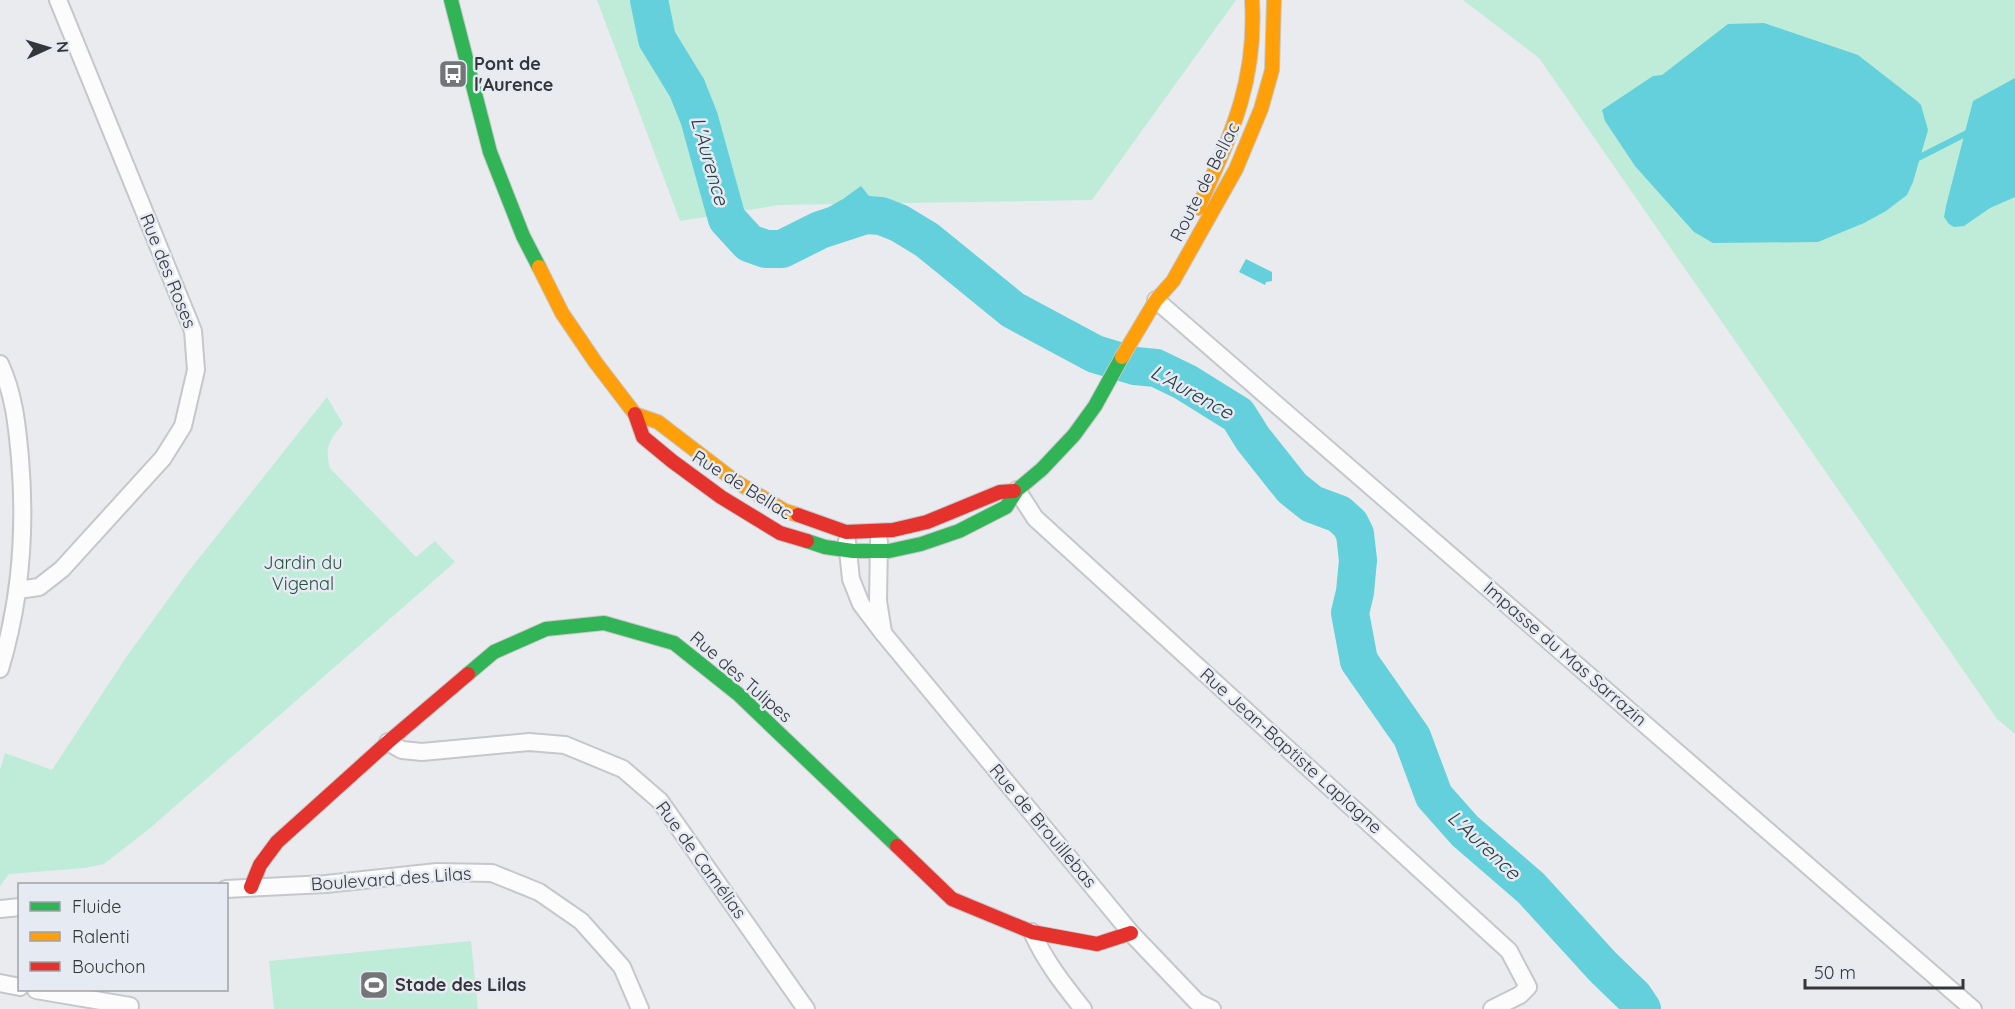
<svg xmlns="http://www.w3.org/2000/svg" width="2015" height="1009" viewBox="0 0 2015 1009" font-family="Quicksand,sans-serif">
  <style>
    .green { fill: #beecd8 }
    .water { fill: #63d0db }
    .lines { fill: none; stroke-linecap: round; stroke-linejoin: round }
    .stream { stroke: #63d0db; stroke-width: 6 }
    .river { stroke: #63d0db; stroke-width: 38 }
    .street-casing { stroke: #c5c7ca; stroke-width: 20 }
    .fast-casing { stroke: #c5c7ca; stroke-width: 16 }
    .slow-casing { stroke: #c5c7ca; stroke-width: 16 }
    .jam-casing { stroke: #c5c7ca; stroke-width: 16 }
    .street { stroke: #fcfcfd; stroke-width: 16 }
    .fast { stroke: #30b455; stroke-width: 14 }
    .slow { stroke: #ff9f0a; stroke-width: 14 }
    .jam { stroke: #e5322d; stroke-width: 14 }
    .labels { text-anchor: middle; stroke-width: 5; stroke-linejoin: round; paint-order: stroke }
    .poi-label { font-size: 18px; font-weight: bold; fill: #353639; stroke: #e6eaf2; text-anchor: start }
    .street-label { font-size: 18px; fill: #353639; stroke: #e6eaf2 }
    .park-label { font-size: 18px; fill: #265340; stroke: #e6eaf2 }
    .water-label { font-size: 20px; font-style: italic; fill: #263e41; stroke: #e6eaf2 }
  </style>
  <rect width="100%" height="100%" fill="#e9ebef"/>
  <!-- green -->
  <g class="green">
    <polygon points="597,0 1236,0 1092,200 779,205 680,221"/>
    <polygon points="1463,0 2015,0 2015,734 1997,719 1539,58"/>
    <path d="M327 397 343 424C330 438 324 448 330 468L416 557 435 541 455 562 149 829 104 864 85 868 9 874 0 886V770L5 753 52 770 127 656 188 572Z"/>
    <polygon points="471,941 478,1009 274,1009 269,961"/>
  </g>
  <!-- water -->
  <g class="water">
    <polygon points="649,0 664,0 666,18 675,43 704,79 713,127 735,216 751,231 770,238 783,238 799,224 843,199 861,186 869,196 892,202 951,245 972,265 1028,306 1066,328 1104,345 1098,355 1013,310 927,240 899,223 881,216 866,215 820,230 782,249 766,249 749,243 727,219 699,118 687,88 657,39"/>
    <polygon points="1764,23 1858,55 1917,101 1921,105 1928,130 1913,182 1907,195 1886,211 1864,223 1818,242 1713,243 1694,232 1635,166 1605,121 1602,110 1653,76 1662,75 1728,24"/>
    <polygon points="2015,78 2015,197 1990,208 1964,226 1954,227 1949,224 1944,217 1946,206 1973,101"/>
    <polygon points="1246,259 1272,272 1272,281 1266,282 1265,285 1239,272"/>
    <polygon points="1141,353 1180,367 1216,388 1226,399 1249,416 1276,456 1306,489 1341,506 1356,517 1370,536 1370,546 1357,612 1364,657 1382,685 1415,726 1437,788 1454,811 1539,881 1580,929 1650,1001 1655,1009 1642,1009 1634,997 1603,967 1531,888 1465,831 1434,796 1412,737 1359,661 1350,613 1355,592 1358,560 1355,534 1350,524 1339,514 1312,504 1292,488 1253,439 1238,415 1185,382 1156,368 1135,366"/>
  </g>
  <g class="lines">
    <!-- stream -->
    <polyline class="stream" points="1914,160 1969,132"/>
    <!-- river -->
    <polyline class="river" points="649,0 657,39 687,88 699,118 727,219 749,243 766,249 782,249 820,230 866,215 881,216 899,223 927,240 1013,310 1095,354 1135,366 1156,368 1185,382 1238,415 1253,439 1292,488 1312,504 1339,514 1350,524 1355,534 1358,560 1355,592 1350,613 1359,661 1412,737 1434,796 1465,831 1531,888 1603,967 1634,997 1642,1009"/>
    <!-- street casing -->
    <g class="street-casing">
      <g id="street">
        <polyline points="1156,300 1973,1009"/>
        <path d="M0 364C14 394 17 425 20 458 26 529 21 600 0 669"/>
        <polyline points="1017,490 1035,518 1509,951 1528,987 1520,995 1492,1009"/>
        <polyline points="847,541 851,579 861,604 883,633 1131,933 1197,1002 1212,1009"/>
        <polyline points="879,541 878,601 883,632"/>
        <polyline points="18,590 39,587 62,569 163,458 183,426 196,370 193,331 58,0"/>
        <polyline points="388,742 402,750 422,752 529,742 565,745 623,769 660,801 806,1009"/>
        <polyline points="226,889 326,884 437,872 492,873 539,892 581,921 622,967 640,1009"/>
        <polyline points="0,909 20,907"/>
        <path d="M1032 932C1045 961 1063 984 1083 1009"/>
        <polyline points="0,983 20,987"/>
        <polyline points="36,990 130,1006"/>
      </g>
    </g>
    <!-- fast casing -->
    <g class="fast-casing">
      <g id="fast">
        <polyline points="451,0 490,152 523,236 539,267"/>
        <polyline points="807,541 825,547 853,551 889,551 921,544 959,531 1006,507 1017,490 1042,469 1074,435 1095,406 1122,357"/>
        <polyline points="468,674 494,652 546,629 604,623 674,643 738,694 897,846"/>
      </g>
    </g>
    <!-- slow casing -->
    <g class="slow-casing">
      <g id="slow">
        <path d="M1198 208C1231 135 1257 82 1252 0"/>
        <polyline points="539,267 562,313 596,363 635,414 658,422 735,481 785,511 798,515"/>
        <polyline points="1122,357 1156,300 1173,281 1236,169 1261,109 1272,70 1274,0"/>
      </g>
    </g>
    <!-- jam casing -->
    <g class="jam-casing">
      <g id="jam">
        <polyline points="635,414 643,437 672,461 721,497 780,533 807,541"/>
        <polyline points="798,515 846,532 893,530 927,522 1000,492 1014,491"/>
        <polyline points="897,846 952,899 1032,932 1097,944 1131,933"/>
        <polyline points="251,887 260,865 277,842 388,742 468,674"/>
      </g>
    </g>
    <!-- street -->
    <use href="#street" class="street"/>
    <!-- fast -->
    <use href="#fast" class="fast"/>
    <!-- slow -->
    <use href="#slow" class="slow"/>
    <!-- jam -->
    <use href="#jam" class="jam"/>
  </g>
  <!-- icons -->
  <defs>
    <g id="bus-square" transform="scale(1.5)"><rect x="-9" y="-9" width="18" height="18" rx="4" fill="#747579" stroke="#e6eaf2"/><path d="M-5-6H5V4H4V6H2V4H-2V6H-4V4H-5ZM-3.5-4V0h7V-4ZM-3.5 1.2v1.5H-2V1.2ZM2 1.2v1.5H3.5V1.2Z" fill="#fff"/></g>
    <g id="stadium-square" transform="scale(1.5)"><rect x="-9" y="-9" width="18" height="18" rx="4" fill="#747579" stroke="#e6eaf2"/><path d="M0-5a6.5 5 0 1 0 0 10a6.5 5 0 1 0 0-10ZM-3.5-1.8h7v3.6h-7Z" fill="#fff"/></g>
  </defs>
  <g fill-rule="evenodd">
    <use href="#bus-square" x="453" y="74"/>
    <use href="#stadium-square" x="374" y="985"/>
  </g>
  <g class="labels">
    <!-- poi labels -->
    <g class="poi-label">
      <text x="474" y="70">Pont de<tspan x="474" dy="21">l'Aurence</tspan></text>
      <text x="395" y="991">Stade des Lilas</text>
    </g>
    <!-- street labels -->
    <g class="street-label">
      <text transform="translate(1205 182) rotate(-63)" y="6">Route de Bellac</text>
      <text transform="translate(168 271) rotate(68)" y="6">Rue des Roses</text>
      <text transform="translate(742 485) rotate(32)" y="6">Rue de Bellac</text>
      <text transform="translate(1565 654) rotate(41)" y="6">Impasse du Mas Sarrazin</text>
      <text transform="translate(741 677) rotate(41)" y="6">Rue des Tulipes</text>
      <text transform="translate(1291 751) rotate(42)" y="6">Rue Jean-Baptiste Laplagne</text>
      <text transform="translate(1043 826) rotate(50)" y="6">Rue de Brouillebas</text>
      <text transform="translate(701 860) rotate(54)" y="6">Rue de Camélias</text>
      <text transform="translate(391 879) rotate(-4)" y="6">Boulevard des Lilas</text>
    </g>
    <!-- park labels -->
    <g class="park-label">
      <text x="303" y="569">Jardin du<tspan x="303" dy="21">Vigenal</tspan></text>
    </g>
    <!-- water labels -->
    <g class="water-label">
      <text transform="translate(710 161) rotate(74)" y="7">L'Aurence</text>
      <text transform="translate(1192 392) rotate(29)" y="7">L'Aurence</text>
      <text transform="translate(1484 845) rotate(43)" y="7">L'Aurence</text>
    </g>
  </g>
  <!-- legend -->
  <rect x="18" y="883" width="210" height="108" fill="#e6eaf2" stroke="#9fa2a8" stroke-width="1.5"/>
  <rect x="30" y="902" width="30" height="9" fill="#30b455" stroke="#9fa2a8" stroke-width="1.5"/>
  <text x="72" y="913" font-size="18" fill="#353639">Fluide</text>
  <rect x="30" y="932" width="30" height="9" fill="#ff9f0a" stroke="#9fa2a8" stroke-width="1.5"/>
  <text x="72" y="943" font-size="18" fill="#353639">Ralenti</text>
  <rect x="30" y="962" width="30" height="9" fill="#e5322d" stroke="#9fa2a8" stroke-width="1.5"/>
  <text x="72" y="973" font-size="18" fill="#353639">Bouchon</text>
  <!-- north arrow -->
  <g transform="translate(48 48) rotate(86)" stroke="#e6eaf2" stroke-width="4.5" paint-order="stroke">
  <path d="M0-4.5L10 22L0 15L-10 22Z" fill="#353639"/>
  <text y="-9" font-size="16" font-weight="bold" text-anchor="middle" fill="#353639">N</text>
  </g>
  <!-- scale -->
  <path d="M1805 979v9h158v-9" fill="none" stroke="#353639" stroke-width="3"/>
  <text x="1814" y="979" font-size="18" fill="#353639" stroke="#e6eaf2" stroke-width="4.5" paint-order="stroke">50 m</text>
</svg>
